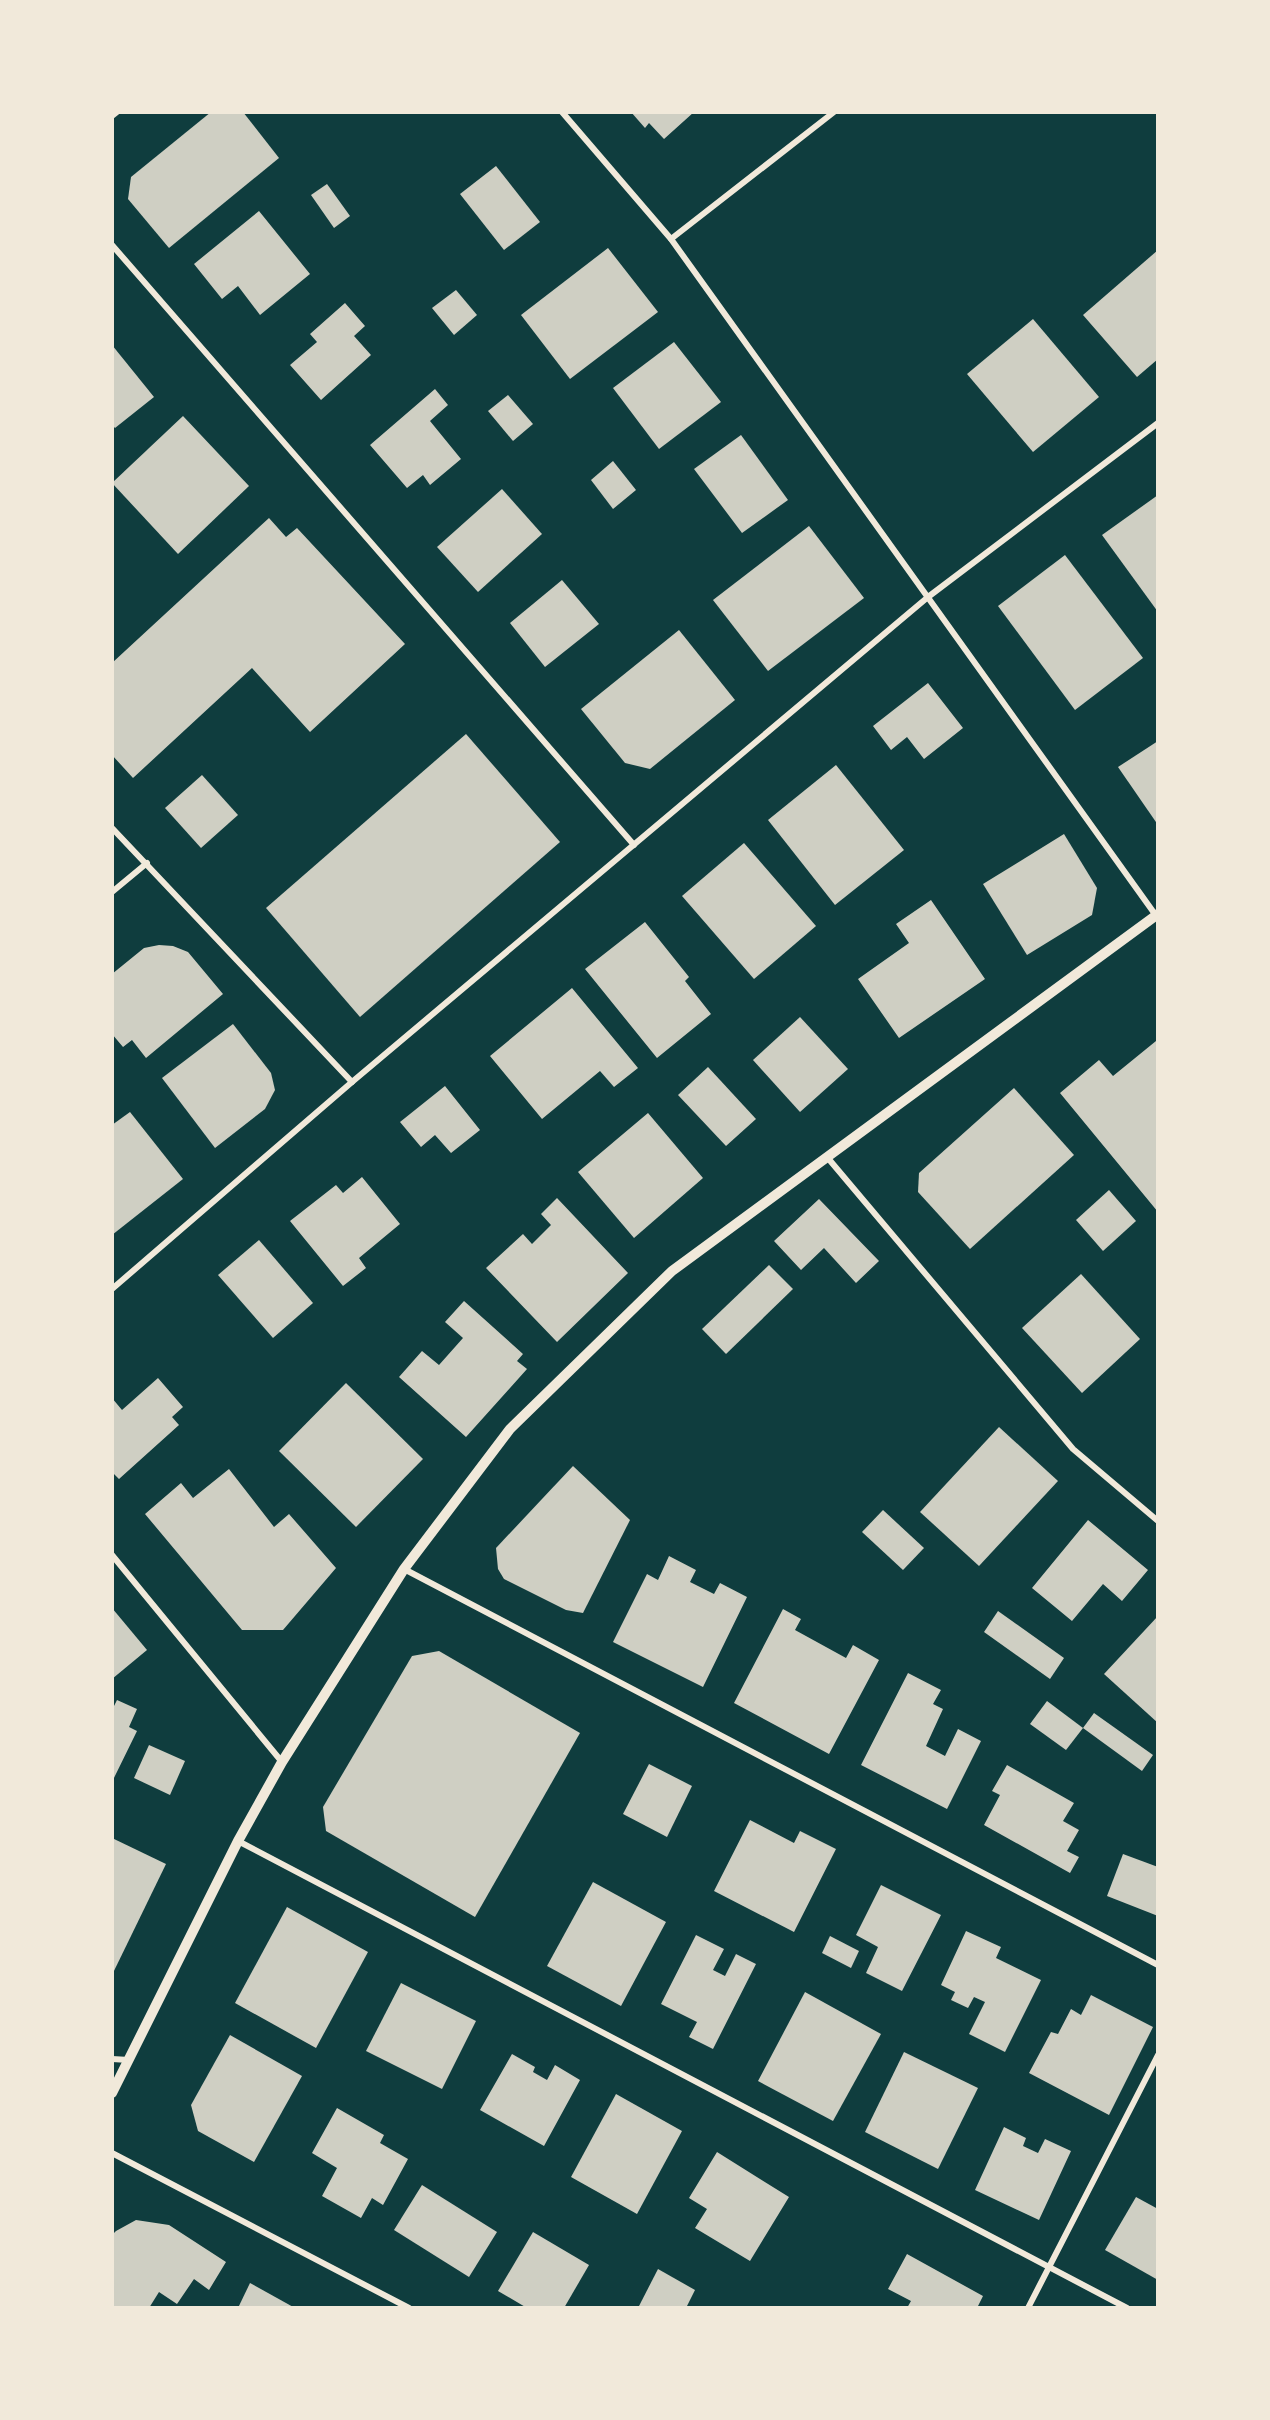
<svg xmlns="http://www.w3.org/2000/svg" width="1270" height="2420" viewBox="0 0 1270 2420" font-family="'Alegreya Sans',sans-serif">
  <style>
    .building { fill: #cfcfc3 }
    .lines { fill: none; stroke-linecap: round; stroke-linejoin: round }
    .minor { stroke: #f1e9da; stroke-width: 6 }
    .tertiary { stroke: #f1e9da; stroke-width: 10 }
  </style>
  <rect width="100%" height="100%" fill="#0f3d3e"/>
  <!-- building -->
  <g class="building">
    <polygon points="211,112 243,112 279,158 169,248 128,199 131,177"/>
    <polygon points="631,112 694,112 664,139 649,123 645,128"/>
    <polygon points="496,166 540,222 504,250 460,194"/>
    <polygon points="327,184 350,216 334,228 311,195"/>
    <polygon points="259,211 310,274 260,315 238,286 222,299 194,264"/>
    <polygon points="608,248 658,312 570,379 521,315"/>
    <polygon points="1158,250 1158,359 1137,377 1083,315"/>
    <polygon points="456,290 477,315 454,335 432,308"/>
    <polygon points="345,303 365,326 354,336 371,355 321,400 290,365 317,342 310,334"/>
    <polygon points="1033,319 1099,397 1033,452 967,374"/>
    <polygon points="674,342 721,402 659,449 613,388"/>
    <polygon points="112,345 154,397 115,428 112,425"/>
    <polygon points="435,389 448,405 430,421 461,459 430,485 423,475 407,488 370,445"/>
    <polygon points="508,395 533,424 513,441 488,411"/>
    <polygon points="183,416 249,486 178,554 112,483"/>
    <polygon points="741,435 788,500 742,533 694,469"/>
    <polygon points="613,461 636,490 613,509 591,480"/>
    <polygon points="502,489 542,534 478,592 437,547"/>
    <polygon points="1158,495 1158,612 1102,535"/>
    <polygon points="269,518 286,537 297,528 405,644 310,732 252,668 133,778 112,755 112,686 114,684 112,682 112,663"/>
    <polygon points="809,526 864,598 768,671 713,600"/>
    <polygon points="1065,555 1143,658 1075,710 998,606"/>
    <polygon points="562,580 599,624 545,667 510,623"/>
    <polygon points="679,630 735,700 650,769 625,763 581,709"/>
    <polygon points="928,683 963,728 924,759 907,737 891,750 873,726"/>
    <polygon points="466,734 560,842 360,1017 266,908"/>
    <polygon points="1158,741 1158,825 1118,767"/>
    <polygon points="836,765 904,850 835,905 768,820"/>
    <polygon points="202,775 238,815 201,848 165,808"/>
    <polygon points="1064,834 1097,888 1092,915 1027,955 983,884"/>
    <polygon points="744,843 816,926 754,979 682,896"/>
    <polygon points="931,900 985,979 899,1038 858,979 909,943 896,924"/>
    <polygon points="645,922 689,977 685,981 711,1014 657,1058 585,969"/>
    <polygon points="159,945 173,946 188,952 223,994 146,1058 132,1040 123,1047 112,1034 112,974 144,948"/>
    <polygon points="572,988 638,1068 614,1087 600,1071 542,1119 490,1056"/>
    <polygon points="800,1017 848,1069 800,1112 753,1060"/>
    <polygon points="233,1024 271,1073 275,1090 265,1109 215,1148 162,1078"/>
    <polygon points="1156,1041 1158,1043 1158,1212 1060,1093 1099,1060 1113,1076"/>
    <polygon points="708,1067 756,1119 726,1146 678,1095"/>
    <polygon points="445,1086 480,1130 451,1153 435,1135 421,1147 400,1122"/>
    <polygon points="1014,1088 1074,1155 970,1249 918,1192 919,1173"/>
    <polygon points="130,1112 183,1179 112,1235 112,1125"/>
    <polygon points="648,1113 703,1178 634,1238 578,1172"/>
    <polygon points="362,1177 400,1224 359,1258 366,1268 343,1286 290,1221 336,1185 343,1193"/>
    <polygon points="1109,1190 1136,1221 1103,1251 1076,1220"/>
    <polygon points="557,1198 628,1273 557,1342 486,1268 523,1234 532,1244 551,1225 541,1214"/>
    <polygon points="819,1199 879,1261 856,1283 824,1248 801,1270 774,1241"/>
    <polygon points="259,1240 313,1303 273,1338 218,1275"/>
    <polygon points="769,1265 793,1289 726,1354 702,1329"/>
    <polygon points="1081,1274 1140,1339 1082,1393 1022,1328"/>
    <polygon points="464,1301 523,1354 517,1361 527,1369 466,1437 399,1377 422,1351 439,1365 463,1338 445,1322"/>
    <polygon points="158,1378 183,1407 172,1417 179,1425 119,1479 112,1472 112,1398 122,1410"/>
    <polygon points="346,1383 423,1459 356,1527 279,1451"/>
    <polygon points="999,1427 1058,1481 979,1566 920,1512"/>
    <polygon points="573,1466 630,1520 583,1613 566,1610 504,1579 498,1569 496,1548"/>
    <polygon points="229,1469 274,1527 289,1514 336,1568 283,1630 242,1630 145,1514 181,1483 193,1498"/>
    <polygon points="883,1510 924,1548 903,1570 862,1532"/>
    <polygon points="1088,1520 1148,1570 1122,1601 1103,1584 1072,1621 1032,1588"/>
    <polygon points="669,1556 696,1570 690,1582 714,1594 720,1583 747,1597 703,1687 613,1642 647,1574 658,1580"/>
    <polygon points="112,1608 147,1650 112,1679"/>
    <polygon points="783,1609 801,1619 795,1630 846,1658 853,1645 879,1660 829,1754 734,1703"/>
    <polygon points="998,1611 1064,1658 1050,1679 984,1632"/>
    <polygon points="1158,1616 1158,1723 1104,1674"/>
    <polygon points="439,1651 580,1733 475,1917 326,1831 323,1807 412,1656"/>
    <polygon points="908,1673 941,1690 933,1704 943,1709 926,1746 945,1756 958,1729 981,1741 947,1809 861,1765"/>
    <polygon points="117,1700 137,1709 129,1727 137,1731 112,1782 112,1710"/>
    <polygon points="1047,1701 1083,1728 1066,1750 1030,1724"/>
    <polygon points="1094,1713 1153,1755 1142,1771 1083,1728"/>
    <polygon points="149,1745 185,1761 170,1795 134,1778"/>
    <polygon points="649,1764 692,1786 667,1837 623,1814"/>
    <polygon points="1007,1765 1074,1803 1063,1821 1079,1830 1067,1851 1079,1857 1070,1873 984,1825 1000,1795 992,1791"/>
    <polygon points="750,1820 794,1843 800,1831 836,1849 794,1932 714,1891"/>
    <polygon points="112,1838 166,1864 112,1975"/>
    <polygon points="1123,1854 1158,1867 1158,1916 1107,1896"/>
    <polygon points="593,1882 666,1922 621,2006 547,1966"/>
    <polygon points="881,1885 941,1915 902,1991 866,1973 878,1947 856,1935"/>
    <polygon points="287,1907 368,1952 316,2048 235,2003"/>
    <polygon points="966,1931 1001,1947 996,1958 1041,1980 1005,2052 969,2034 985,2002 974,1997 968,2008 951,2000 955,1992 941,1985"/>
    <polygon points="696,1935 724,1949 713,1970 725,1976 736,1954 756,1964 713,2049 689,2037 697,2022 661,2004"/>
    <polygon points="830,1936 859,1951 851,1968 822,1953"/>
    <polygon points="401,1983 476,2021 442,2089 366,2051"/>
    <polygon points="805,1992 881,2034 833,2121 758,2081"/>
    <polygon points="1091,1995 1153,2027 1109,2115 1029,2073 1051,2032 1058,2034 1071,2009 1081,2015"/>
    <polygon points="230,2035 302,2076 254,2162 198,2131 191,2105"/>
    <polygon points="904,2052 978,2088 938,2169 865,2132"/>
    <polygon points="512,2054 535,2067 533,2072 547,2080 555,2065 580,2080 544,2146 480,2110"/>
    <polygon points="616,2094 682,2131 637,2214 571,2177"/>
    <polygon points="337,2108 384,2135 380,2143 408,2159 383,2205 372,2198 361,2218 322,2196 337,2168 312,2153"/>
    <polygon points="1004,2127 1026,2138 1023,2146 1038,2153 1045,2139 1071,2151 1039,2220 975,2190"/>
    <polygon points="717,2152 789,2197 750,2261 695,2228 707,2209 689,2198"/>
    <polygon points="422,2185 497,2232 469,2277 394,2230"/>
    <polygon points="1136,2197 1158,2209 1158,2280 1105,2250"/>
    <polygon points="136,2220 169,2225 226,2262 209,2290 194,2279 177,2304 159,2292 149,2308 112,2308 112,2235 116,2231"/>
    <polygon points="533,2232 589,2265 564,2308 527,2308 498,2291"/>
    <polygon points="907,2254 983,2296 977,2308 907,2308 911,2301 888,2289"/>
    <polygon points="658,2269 695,2290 686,2308 638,2308"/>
    <polygon points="250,2283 295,2308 238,2308"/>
  </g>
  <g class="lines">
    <!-- minor -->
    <g class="minor">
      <polyline points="562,112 671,239 1157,917"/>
      <polyline points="112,116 117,112"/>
      <polyline points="671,239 834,112"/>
      <polyline points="112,245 634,845"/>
      <polyline points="112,828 352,1082"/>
      <polyline points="112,892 147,863"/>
      <polyline points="827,1157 1073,1449 1158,1521"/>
      <polyline points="112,1289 352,1082 928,597 1158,423"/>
      <polyline points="112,1555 282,1762"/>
      <polyline points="404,1569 1158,1965"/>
      <polyline points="238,1841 1127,2308"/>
      <polyline points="112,2059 129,2060"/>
      <polyline points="112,2153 409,2308"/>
      <polyline points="1028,2308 1158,2055"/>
    </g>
    <!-- tertiary -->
    <polyline class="tertiary" points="112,2093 238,1841 282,1762 404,1569 510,1429 672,1271 1158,914"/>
  </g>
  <!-- border -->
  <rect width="1270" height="2420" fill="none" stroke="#f1e9da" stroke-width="228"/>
</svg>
